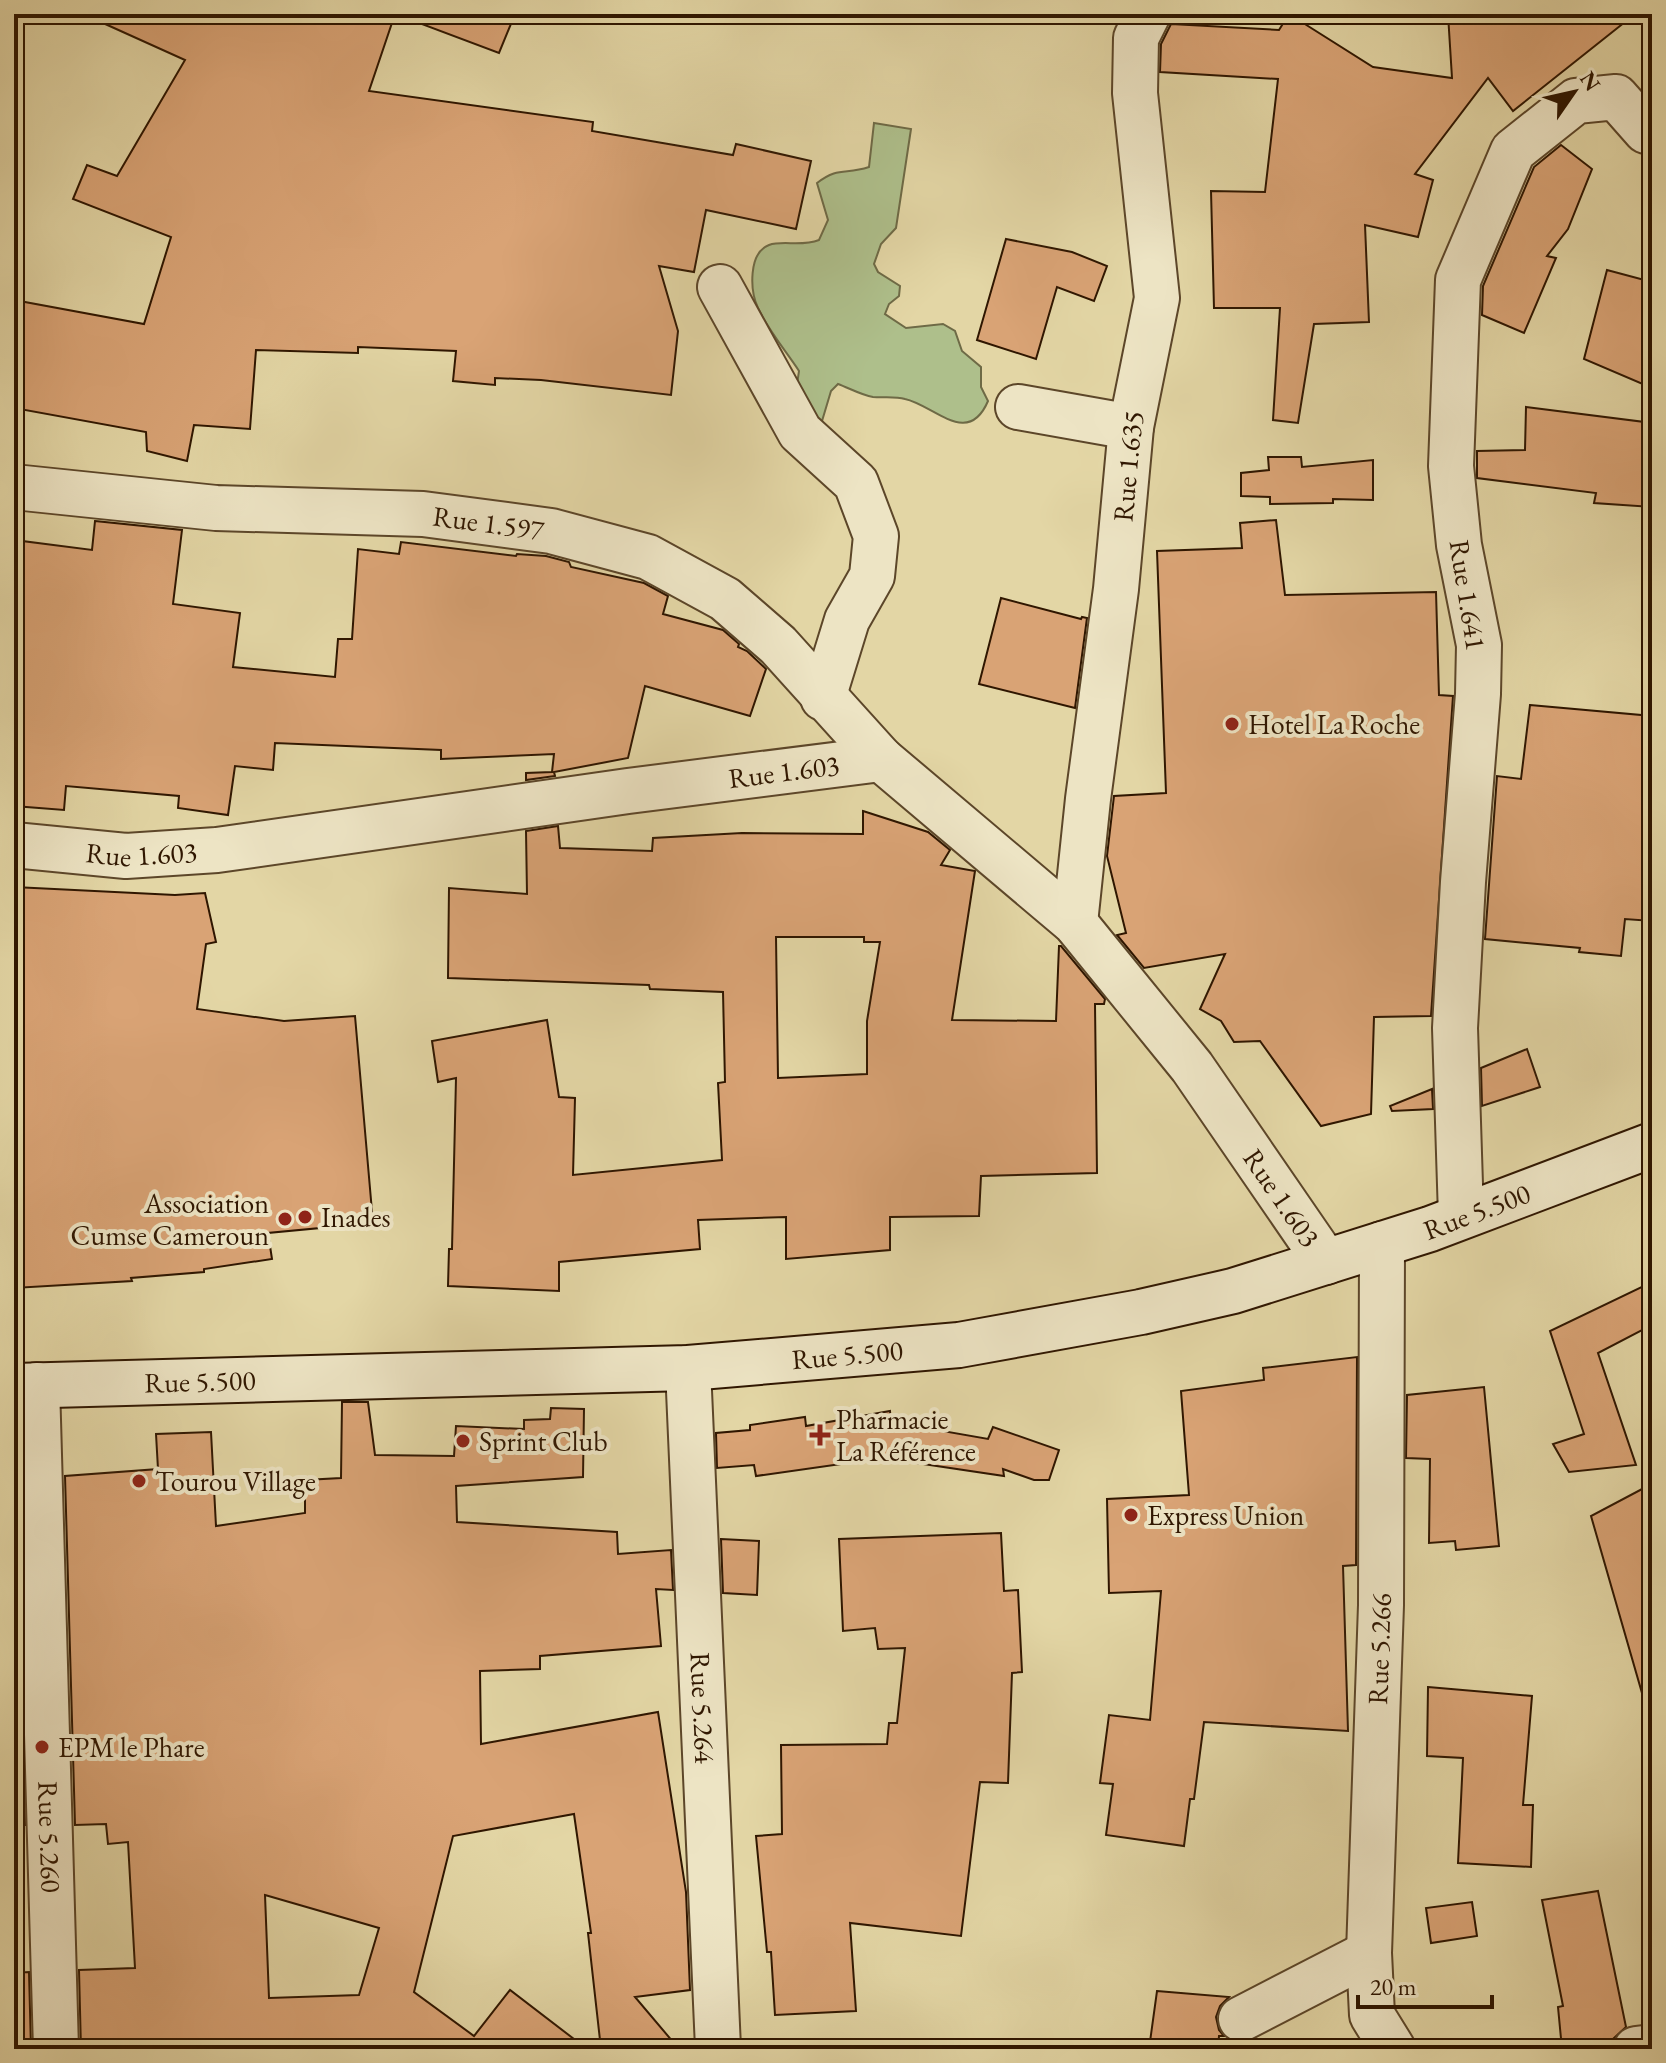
<svg xmlns="http://www.w3.org/2000/svg" width="1666" height="2063" viewBox="0 0 1666 2063" font-family="'EB Garamond',serif">
  <style>
    .green { fill: #aebf8b; stroke: #6e6a46; stroke-width: 2 }
    .building { fill: #d9a375; stroke: #2f1600; stroke-width: 2; fill-rule: evenodd }
    .lines { fill: none; stroke-linecap: round; stroke-linejoin: round }
    .street-casing { stroke: #5c4629; stroke-width: 48 }
    .secondary-casing { stroke: #2f1600; stroke-width: 48 }
    .street { stroke: #ede4c4; stroke-width: 44 }
    .secondary { stroke: #ede4c4; stroke-width: 44 }
    .poi-dot { fill: #8f2418; stroke: #ede4c4; stroke-width: 3 }
    .labels { text-anchor: middle; stroke-width: 8; stroke-linejoin: round; paint-order: stroke }
    .street-label { font-size: 28px; fill: #2f1600; stroke: #ede4c4 }
    .poi-label { font-size: 28px; fill: #2f1600; stroke: #ede4c4; text-anchor: start }
  </style>
  <rect width="100%" height="100%" fill="#e3d6a5"/>
  <filter id="stains"><feTurbulence type="fractalNoise" baseFrequency=".0025" numOctaves="4"/><feColorMatrix values="0 0 0 0 .2 0 0 0 0 .09 0 0 0 0 .02 0 0 0 .5 -.17"/></filter>
  <radialGradient id="worn" r=".72"><stop offset=".6" stop-color="#630" stop-opacity="0"/><stop offset="1" stop-color="#630" stop-opacity=".3"/></radialGradient>
  <!-- green -->
  <path class="green" d="M874 123 911 129 896 228 881 244 874 264 878 272 900 286 899 296 889 304 885 314 906 328 943 324 955 331 962 351 981 367V387L988 401C968 448 934 405 905 399 895 396 883 398 873 397 861 395 849 388 838 384L831 391 822 421 807 422 794 405 799 371C786 351 768 330 758 308 750 291 748 253 769 245 783 240 801 247 819 240L828 220 817 183C839 166 845 175 869 167Z"/>
  <!-- building -->
  <g class="building">
    <polygon points="83,14 395,14 369,91 593,122 592,131 733,155 736,144 811,161 796,229 706,210 694,272 659,266 678,331 671,395 541,380 495,378 495,385 453,381 456,351 358,347 358,353 256,350 250,429 194,425 187,461 147,451 146,432 14,408 14,300 144,324 171,237 73,199 87,165 117,176 185,60"/>
    <polygon points="404,14 515,14 499,53 403,17"/>
    <polygon points="1289,14 1373,67 1452,78 1448,14 1635,14 1513,111 1488,78 1415,174 1433,180 1418,237 1365,225 1369,322 1314,324 1298,423 1273,420 1280,308 1214,308 1211,191 1265,192 1278,79 1160,72 1161,44 1171,24 1279,30"/>
    <polygon points="1561,145 1592,169 1568,229 1547,256 1556,258 1524,333 1482,315 1483,286 1534,167"/>
    <polygon points="1006,239 1072,252 1107,266 1094,301 1057,287 1036,359 977,340"/>
    <polygon points="1607,270 1652,282 1652,388 1584,359"/>
    <polygon points="1526,407 1652,423 1652,507 1594,503 1596,493 1477,478 1477,451 1525,450"/>
    <polygon points="1268,457 1301,457 1302,467 1373,460 1373,500 1333,499 1333,503 1270,504 1270,497 1241,496 1241,473 1269,470"/>
    <polygon points="1276,520 1285,595 1436,592 1439,695 1453,696 1431,1016 1374,1017 1371,1114 1321,1126 1260,1041 1234,1042 1221,1021 1200,1009 1225,954 1144,968 1117,935 1126,933 1107,856 1114,796 1166,793 1157,551 1242,548 1240,523"/>
    <polygon points="95,521 182,530 173,604 240,613 233,667 335,677 338,639 352,639 358,549 399,554 401,542 516,556 517,554 546,556 569,562 571,567 644,583 668,596 663,614 723,630 739,644 738,647 747,651 766,669 750,716 645,686 628,758 554,772 555,776 526,780 526,773 552,772 554,754 441,759 441,750 275,743 273,770 235,766 228,815 178,808 179,796 66,786 64,810 14,806 14,540 92,550"/>
    <polygon points="1001,598 1081,619 1082,617 1087,618 1075,708 979,684"/>
    <polygon points="1530,705 1652,716 1652,921 1625,919 1621,956 1579,952 1580,948 1485,939 1497,776 1521,779"/>
    <path d="M863 811 928 832 950 850 941 865 975 871 952 1020 1056 1021 1059 946H1061L1105 999 1104 1004H1095L1097 1173 981 1176 979 1216 890 1217V1250L786 1259V1217L698 1220 700 1249 559 1262V1291L448 1286 449 1249H452L456 1078 438 1082 432 1041 547 1020 559 1097 575 1098 573 1175 722 1160 718 1083 725 1082 723 992 650 989 649 985 448 978 449 888 527 894 526 831 558 826 560 848 652 851 653 838 742 833 863 834ZM776 937H864V942H880L867 1021V1074L778 1078Z"/>
    <polygon points="14,887 175,895 205,893 216,942 206,944 197,1009 284,1021 355,1016 373,1223 268,1233 272,1259 204,1269 204,1272 131,1278 132,1281 14,1288"/>
    <polygon points="1527,1049 1540,1087 1482,1106 1481,1068"/>
    <polygon points="1432,1089 1433,1109 1392,1111 1390,1106"/>
    <polygon points="1652,1282 1652,1325 1598,1353 1636,1465 1569,1472 1553,1444 1584,1434 1550,1331"/>
    <polygon points="1357,1357 1356,1565 1343,1566 1348,1731 1204,1722 1194,1799 1190,1799 1184,1846 1106,1835 1113,1784 1100,1783 1109,1715 1150,1720 1161,1591 1109,1593 1107,1499 1189,1495 1181,1391 1264,1380 1263,1368"/>
    <polygon points="1484,1387 1499,1546 1456,1550 1455,1541 1429,1543 1430,1459 1406,1458 1407,1395"/>
    <path d="M342 1402H368L375 1455 454 1456 456 1426 524 1429V1420L550 1419 551 1408 584 1409 583 1477 456 1486 457 1522 617 1532 618 1554 671 1550 673 1590 656 1589 661 1646 540 1656V1669L480 1671 481 1744 658 1712 686 1892 690 1990 635 1997 679 2049H601L588 1933H591L574 1814 453 1836 414 1992 474 2036 510 1990 587 2049H81L79 1970 135 1968 128 1842 108 1844 106 1824 75 1825 65 1476 158 1469 156 1434 211 1432 216 1526 305 1513V1480L341 1478ZM265 1895 379 1928 359 1995 269 1998Z"/>
    <polygon points="890,1411 891,1422 988,1439 993,1427 1059,1450 1049,1480 1034,1480 1003,1469 1004,1476 883,1458 756,1476 754,1465 717,1468 716,1433 750,1430 750,1425 805,1417 806,1426"/>
    <polygon points="14,1479 15,1479 25,1825 14,1825"/>
    <polygon points="1644,1488 1652,1510 1652,1691 1642,1693 1591,1516"/>
    <polygon points="1001,1533 1004,1591 1018,1590 1022,1672 1012,1673 1008,1783 980,1782 961,1936 850,1923 856,2011 775,2015 771,1952 767,1952 756,1836 782,1834 781,1745 887,1744 889,1723 897,1723 905,1648 878,1649 875,1628 843,1631 839,1539"/>
    <polygon points="721,1539 759,1541 757,1595 723,1593"/>
    <polygon points="1428,1687 1532,1696 1523,1805 1533,1805 1531,1867 1458,1863 1463,1758 1427,1756"/>
    <polygon points="1598,1891 1626,2027 1613,2039 1612,2049 1562,2049 1558,2007 1563,2006 1542,1900"/>
    <polygon points="1472,1902 1477,1936 1431,1943 1426,1908"/>
    <polygon points="29,1972 31,2049 14,2049 14,1973"/>
    <polygon points="1157,1991 1229,1997 1220,2006 1216,2017 1219,2030 1224,2036 1219,2036 1218,2049 1149,2049"/>
  </g>
  <g class="lines">
    <!-- street casing -->
    <g class="street-casing">
      <g id="street">
        <polyline points="720,287 800,432 856,483 876,536 872,576 847,620 823,698"/>
        <polyline points="1018,407 1131,427"/>
        <path id="s1" d="M14 487 216 508 423 514 551 531 648 557 725 599 778 645 881 759"/>
        <path id="s2" d="M14 845 126 856 217 850 628 791 881 759 1075 923 1192 1067 1326 1262"/>
        <path id="s3" d="M1075 923 1088 799 1116 589 1131 427 1157 298 1135 93 1136 38 1148 14"/>
        <polyline points="1461,1216 1455,1028 1463,882 1478,694 1479,645 1459,545 1451,466 1458,280 1513,151 1576,101 1616,97 1646,131"/>
        <polyline points="1382,1244 1381,1605 1369,1953 1372,2015 1393,2049"/>
        <path id="s4" d="M688 1368 718 2048"/>
        <path id="s5" d="M37 1385 56 2049"/>
        <polyline points="1241,2019 1369,1953"/>
        <polyline points="1636,2049 1652,2047"/>
      </g>
    </g>
    <!-- secondary casing -->
    <g class="secondary-casing">
      <g id="secondary">
        <path id="s6" d="M14 1386 688 1368 959 1345 1141 1312 1233 1291 1430 1229 1652 1145"/>
      </g>
    </g>
    <!-- street -->
    <use href="#street" class="street"/>
    <!-- secondary -->
    <use href="#secondary" class="secondary"/>
  </g>
  <!-- markers -->
  <g class="poi-dot">
    <circle cx="1232" cy="724" r="8"/>
    <circle cx="305" cy="1217" r="8"/>
    <circle cx="285" cy="1219" r="8"/>
    <path d="M816 1423h8v8h8v8h-8v8h-8v-8h-8v-8h8z"/>
    <circle cx="463" cy="1441" r="8"/>
    <circle cx="139" cy="1481" r="8"/>
    <circle cx="1131" cy="1515" r="8"/>
    <circle cx="42" cy="1747" r="8"/>
  </g>
  <g class="labels">
    <!-- street labels -->
    <g class="street-label">
      <text dy="10" stroke="none"><textPath href="#s3" startOffset="460">Rue 1.635</textPath></text>
      <text dy="10" stroke="none"><textPath href="#s1" startOffset="476">Rue 1.597</textPath></text>
      <text transform="translate(1468 595) rotate(81)" y="10">Rue 1.641</text>
      <text dy="10" stroke="none"><textPath href="#s2" startOffset="776">Rue 1.603</textPath></text>
      <text dy="10" stroke="none"><textPath href="#s2" startOffset="128">Rue 1.603</textPath></text>
      <text dy="10" stroke="none"><textPath href="#s2" startOffset="1472">Rue 1.603</textPath></text>
      <text dy="10" stroke="none"><textPath href="#s6" startOffset="1482">Rue 5.500</textPath></text>
      <text dy="10" stroke="none"><textPath href="#s6" startOffset="834">Rue 5.500</textPath></text>
      <text dy="10" stroke="none"><textPath href="#s6" startOffset="186">Rue 5.500</textPath></text>
      <text transform="translate(1379 1649) rotate(-88)" y="10">Rue 5.266</text>
      <text dy="10" stroke="none"><textPath href="#s4" startOffset="340">Rue 5.264</textPath></text>
      <text dy="10" stroke="none"><textPath href="#s5" startOffset="452">Rue 5.260</textPath></text>
    </g>
    <!-- poi labels -->
    <g class="poi-label">
      <text x="1248" y="734">Hotel La Roche</text>
      <text x="269" y="1213" text-anchor="end">Association<tspan x="269" dy="32">Cumse Cameroun</tspan></text>
      <text x="321" y="1227">Inades</text>
      <text x="836" y="1429">Pharmacie<tspan x="836" dy="32">La Référence</tspan></text>
      <text x="479" y="1451">Sprint Club</text>
      <text x="155" y="1491">Tourou Village</text>
      <text x="1147" y="1525">Express Union</text>
      <text x="58" y="1757">EPM le Phare</text>
    </g>
  </g>
  <!-- margin -->
  <rect width="1666" height="2063" fill="none" stroke="#e3d6a5" stroke-width="48"/>
  <rect x="16" y="16" width="1634" height="2031" fill="none" stroke="#2f1600" stroke-width="4"/>
  <rect x="24" y="24" width="1618" height="2015" fill="none" stroke="#2f1600" stroke-width="2"/>
  <!-- north arrow -->
  <g transform="translate(1574 92) rotate(56)" stroke="#ede4c4" stroke-width="6" paint-order="stroke">
  <path d="M0-6L14 30L0 20L-14 30Z" fill="#2f1600"/>
  <text y="-12" font-size="22" font-weight="bold" text-anchor="middle" fill="#2f1600">N</text>
  </g>
  <!-- scale -->
  <path d="M1358 1995v12h134v-12" fill="none" stroke="#2f1600" stroke-width="4"/>
  <text x="1370" y="1995" font-size="24" fill="#2f1600" stroke="#ede4c4" stroke-width="6" paint-order="stroke">20 m</text>
  <rect width="100%" height="100%" filter="url(#stains)"/>
  <rect width="100%" height="100%" fill="url(#worn)"/>
</svg>
